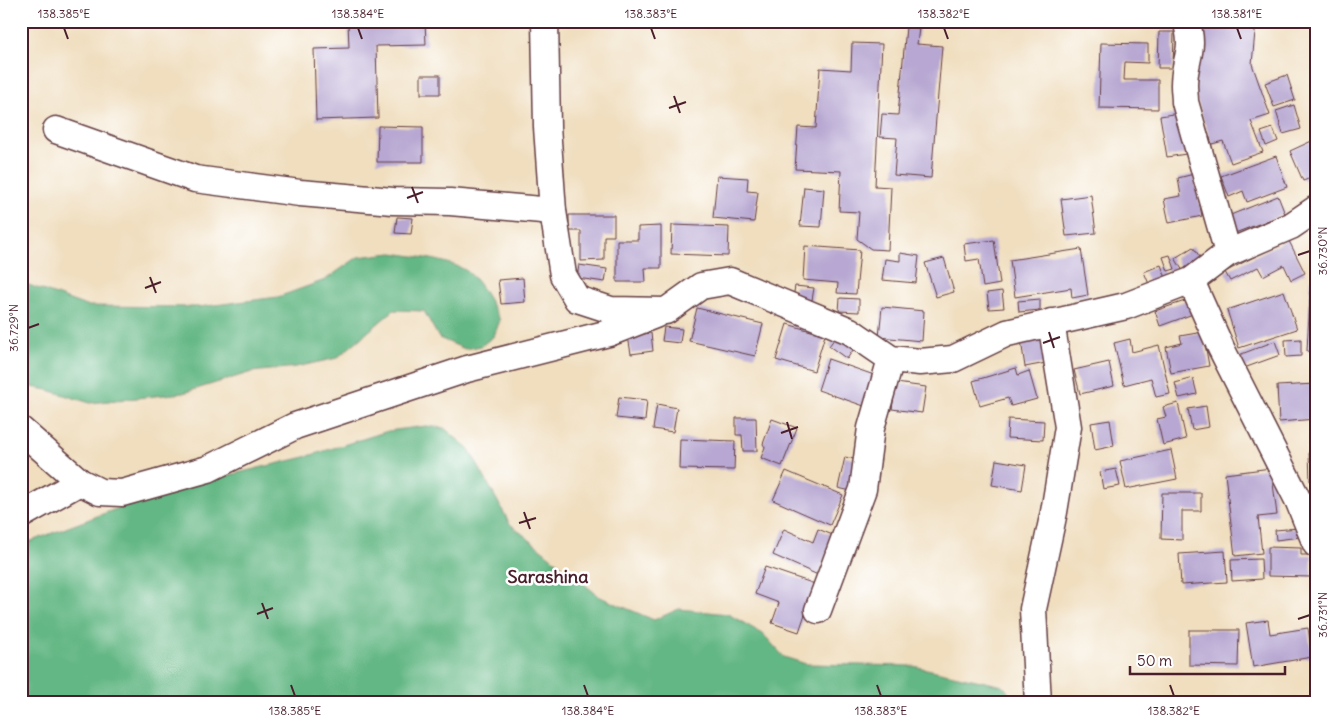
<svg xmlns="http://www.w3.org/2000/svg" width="1337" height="724" viewBox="0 0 1337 724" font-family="Delius,sans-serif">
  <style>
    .forest { fill: #64b784; stroke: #576b58 }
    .building { fill: #b7a7d2 }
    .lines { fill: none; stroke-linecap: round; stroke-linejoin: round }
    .minor-casing { stroke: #633c41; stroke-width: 29 }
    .minor { stroke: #fff; stroke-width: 26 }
    .ticks { fill: none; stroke: #4a1f2b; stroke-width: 2 }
    .labels { text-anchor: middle; stroke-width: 5; stroke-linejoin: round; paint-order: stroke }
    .quarter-label { font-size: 18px; font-weight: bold; fill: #4a1f2b; stroke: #fff }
    .neatline { fill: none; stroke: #4a1f2b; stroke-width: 2 }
    .ticks-label { font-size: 12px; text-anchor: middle; fill: #4a1f2b }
  </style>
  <rect width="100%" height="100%" fill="#fff"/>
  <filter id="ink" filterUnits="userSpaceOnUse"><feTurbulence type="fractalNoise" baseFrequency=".02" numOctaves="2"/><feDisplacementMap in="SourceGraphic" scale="10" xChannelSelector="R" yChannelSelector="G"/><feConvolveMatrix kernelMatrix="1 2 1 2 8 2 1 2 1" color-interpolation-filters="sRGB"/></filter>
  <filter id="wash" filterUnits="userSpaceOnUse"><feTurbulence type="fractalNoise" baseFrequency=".0096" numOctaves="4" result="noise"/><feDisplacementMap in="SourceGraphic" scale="20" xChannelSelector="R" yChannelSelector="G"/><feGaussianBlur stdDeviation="1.12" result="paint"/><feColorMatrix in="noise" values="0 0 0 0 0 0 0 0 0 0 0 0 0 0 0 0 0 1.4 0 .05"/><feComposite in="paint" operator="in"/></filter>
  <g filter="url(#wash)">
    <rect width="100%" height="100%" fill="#f0debf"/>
    <!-- forest -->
    <g class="forest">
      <path d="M392 253C412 256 452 260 468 272 480 281 493 307 500 320L494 336 481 346 465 349 439 338 424 311 394 310 337 358 296 367 252 372 183 393 90 403 48 390 21 385V280L26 284 86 306 199 307 278 297 325 280 358 257Z"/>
      <polygon points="426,426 444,428 469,449 510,524 600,597 654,620 679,609 728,614 763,634 784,657 806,664 913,666 1003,686 1017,703 21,703 21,545 166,490 305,457 388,431"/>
    </g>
    <g id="blocks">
      <!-- building -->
      <g class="building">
        <polygon points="348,21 425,21 426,45 376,46 378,118 316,120 314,49 349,48"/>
        <polygon points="1201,21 1256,21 1252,64 1270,115 1251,121 1263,152 1231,163 1223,141 1212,144 1192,86"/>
        <polygon points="906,27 919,28 917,44 942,46 931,178 894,175 897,138 880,137 882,114 898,115"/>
        <polygon points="1159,32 1174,32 1173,68 1158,68"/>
        <polygon points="852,43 882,44 875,186 891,187 888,250 871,249 857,239 859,212 839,211 841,171 795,169 798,127 816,128 820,68 851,70"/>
        <polygon points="1101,43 1148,44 1148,63 1125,62 1124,80 1158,80 1158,109 1099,108"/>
        <rect x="421" y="75" width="19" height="19"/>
        <polygon points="1287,75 1295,100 1274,107 1265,83"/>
        <polygon points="1294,105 1301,129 1283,134 1276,111"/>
        <polygon points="1179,113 1186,154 1167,157 1160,116"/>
        <polygon points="378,126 423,127 423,162 377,162"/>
        <polygon points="1273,128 1278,141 1266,146 1261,132"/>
        <polygon points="1316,139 1316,176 1303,181 1290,151"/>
        <polygon points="1276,156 1287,187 1247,202 1243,191 1229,197 1221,176"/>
        <polygon points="1194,174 1202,216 1169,223 1164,199 1181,196 1178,178"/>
        <polygon points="717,176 748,178 747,191 758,192 754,222 713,218"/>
        <polygon points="804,187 824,189 821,227 800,226"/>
        <polygon points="1091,195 1096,233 1066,236 1061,199"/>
        <polygon points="1278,196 1285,214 1235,233 1228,216"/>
        <polygon points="569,215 614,215 614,236 604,236 604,260 581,261 581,231 569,231"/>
        <polygon points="397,217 413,218 411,234 395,233"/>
        <polygon points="672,225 729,227 728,256 671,254"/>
        <polygon points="661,226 661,268 645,268 646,282 617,282 617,240 638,240 638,227"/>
        <polygon points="1288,239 1305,273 1291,280 1284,265 1263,276 1258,267 1230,281 1225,272"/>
        <polygon points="994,240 1000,284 983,287 979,259 966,261 964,244"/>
        <polygon points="805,246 860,250 856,294 837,293 838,283 803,280"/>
        <polygon points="1193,247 1202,260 1183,271 1175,258"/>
        <polygon points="1081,249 1088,295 1072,298 1071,288 1015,297 1010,260"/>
        <polygon points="900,253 919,256 916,283 882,280 885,259 900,261"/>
        <polygon points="1313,253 1316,253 1316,269 1314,269"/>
        <polygon points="1170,255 1175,269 1168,271 1163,257"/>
        <polygon points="944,258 954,292 936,297 925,263"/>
        <polygon points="579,265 607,269 605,282 577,278"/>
        <polygon points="1161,265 1166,278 1149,284 1144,272"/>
        <polygon points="523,278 525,302 501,304 498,280"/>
        <polygon points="1311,278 1316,278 1316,352 1307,351"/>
        <polygon points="795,286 814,288 812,300 793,298"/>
        <polygon points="1002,291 1004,308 989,309 987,293"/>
        <polygon points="1284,291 1297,329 1239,348 1227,310"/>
        <polygon points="840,298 859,299 859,312 839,311"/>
        <polygon points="1040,299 1040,310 1019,312 1018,301"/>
        <polygon points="1188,300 1193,314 1160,326 1155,311"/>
        <polygon points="882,307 924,311 922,341 879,337"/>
        <polygon points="697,308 763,324 755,356 689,341"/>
        <polygon points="787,324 825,335 814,371 776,360"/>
        <polygon points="664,327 682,329 680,343 662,341"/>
        <polygon points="1203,332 1209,366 1171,373 1166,347 1182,343 1180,336"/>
        <polygon points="651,333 653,351 631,354 628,336"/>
        <polygon points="838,334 855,347 847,359 829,346"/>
        <polygon points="1041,336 1046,363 1025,367 1021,340"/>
        <polygon points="1130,339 1132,352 1159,345 1170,394 1156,397 1151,378 1124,385 1114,343"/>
        <polygon points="1301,339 1301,356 1286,357 1285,340"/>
        <polygon points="1275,341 1280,355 1244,368 1239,355"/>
        <polygon points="828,359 877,376 867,407 818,390"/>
        <polygon points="1109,362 1114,386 1080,394 1074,370"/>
        <polygon points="1016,368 1018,375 1029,371 1037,399 1011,406 1008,398 980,406 973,381"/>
        <polygon points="1193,378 1197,394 1179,398 1175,383"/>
        <polygon points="896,383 926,387 922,413 892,409"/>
        <polygon points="1316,384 1316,419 1279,422 1277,386"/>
        <polygon points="619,397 647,400 645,421 616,418"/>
        <polygon points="1178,403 1186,439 1163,445 1157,419 1166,417 1163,407"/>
        <polygon points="657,404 677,408 673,432 653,429"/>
        <polygon points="1206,406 1209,427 1192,430 1188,409"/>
        <polygon points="736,418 756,418 757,451 743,451 742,435 736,435"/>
        <polygon points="772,419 797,428 782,466 761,458 765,447 763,444"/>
        <polygon points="1008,419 1044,421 1043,440 1007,438"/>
        <polygon points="1110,420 1114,446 1095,450 1091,423"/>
        <polygon points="680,439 735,441 734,470 679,469"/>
        <polygon points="1171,450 1177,479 1126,489 1120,461"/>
        <polygon points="1316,450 1316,481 1310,481 1309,451"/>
        <polygon points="845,457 858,460 851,491 838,488"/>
        <polygon points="996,460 1026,465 1022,490 992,485"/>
        <polygon points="1271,468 1277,515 1258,517 1262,553 1235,556 1225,474"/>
        <polygon points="1116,469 1120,486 1103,489 1100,472"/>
        <polygon points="786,471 843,495 830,525 773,500"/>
        <polygon points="1162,493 1201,493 1201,511 1182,511 1182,540 1161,539"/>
        <polygon points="1299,528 1300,537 1276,540 1275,530"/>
        <polygon points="784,529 813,542 818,529 835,536 818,575 773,555"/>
        <polygon points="1268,547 1301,548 1301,555 1312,555 1311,577 1268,576"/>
        <polygon points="1225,551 1227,582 1181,585 1179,554"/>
        <polygon points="1261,559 1262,579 1232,581 1231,560"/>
        <polygon points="765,567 815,584 799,632 772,623 779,603 755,594"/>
        <polygon points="1268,620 1270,634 1308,628 1312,657 1253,667 1246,623"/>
        <polygon points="1189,630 1239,630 1238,666 1189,665"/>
      </g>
    </g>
  </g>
  <g filter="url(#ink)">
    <use href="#blocks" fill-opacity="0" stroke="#633c41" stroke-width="1"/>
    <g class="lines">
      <!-- minor casing -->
      <g class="minor-casing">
        <g id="minor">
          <polyline points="545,21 547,127 553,211 563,275 577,299 611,310 666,311 701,286 730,281 850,331 891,359 920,362 953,359 1007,333 1126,306 1191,281 1228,253 1291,226 1316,209"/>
          <path d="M1186 21C1196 50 1184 59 1184 85 1184 91 1185 96 1185 102L1228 253"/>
          <polyline points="56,130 195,179 300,193 393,201 450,202 553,211"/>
          <polyline points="1191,281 1221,348 1299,502 1316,544"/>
          <polyline points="21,430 80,482 100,492 122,493 208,469 295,426 467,369 609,333 655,315"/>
          <polyline points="21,515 80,482"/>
          <polyline points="818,610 863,489 871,428 891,359"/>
          <polyline points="1038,703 1033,609 1054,512 1068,427 1051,322"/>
        </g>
      </g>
      <!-- minor -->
      <use href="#minor" class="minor"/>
    </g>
  </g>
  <!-- ticks -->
  <path class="ticks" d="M64 28 68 39M358 28 362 39M651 28 655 39M944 28 948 39M1237 28 1241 39M674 96 680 113M669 108 686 102M412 187 418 203M407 198 423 192M1298 255 1310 251M150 277 156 293M145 288 161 282M28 328 39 324M1049 332 1054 348M1043 343 1060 337M787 422 792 439M781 433 798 427M524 512 530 529M519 523 536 518M262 603 268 619M257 614 273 608M1298 619 1310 615M291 685 295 696M584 685 588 696M877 685 881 696M1170 685 1174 696"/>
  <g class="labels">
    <!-- quarter labels -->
    <g class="quarter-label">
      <text x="548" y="583">Sarashina</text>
    </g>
  </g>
  <!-- margin -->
  <rect width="1337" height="724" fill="none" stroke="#fff" stroke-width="55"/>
  <!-- scale -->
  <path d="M1130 666v8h155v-8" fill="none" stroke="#4a1f2b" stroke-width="2.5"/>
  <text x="1137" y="666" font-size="15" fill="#4a1f2b" stroke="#ffffff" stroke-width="4" paint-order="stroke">50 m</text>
  <rect x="28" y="28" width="1282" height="668" class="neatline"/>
  <g class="ticks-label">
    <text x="64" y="18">138.385°E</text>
    <text x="358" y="18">138.384°E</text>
    <text x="651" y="18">138.383°E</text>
    <text x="944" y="18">138.382°E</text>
    <text x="1237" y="18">138.381°E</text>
    <text transform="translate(1323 251) rotate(-90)" y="4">36.730°N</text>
    <text transform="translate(14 328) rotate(-90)" y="4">36.729°N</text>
    <text transform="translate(1323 615) rotate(-90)" y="4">36.731°N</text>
    <text x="295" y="715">138.385°E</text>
    <text x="588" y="715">138.384°E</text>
    <text x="881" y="715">138.383°E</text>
    <text x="1174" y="715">138.382°E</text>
  </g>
</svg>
